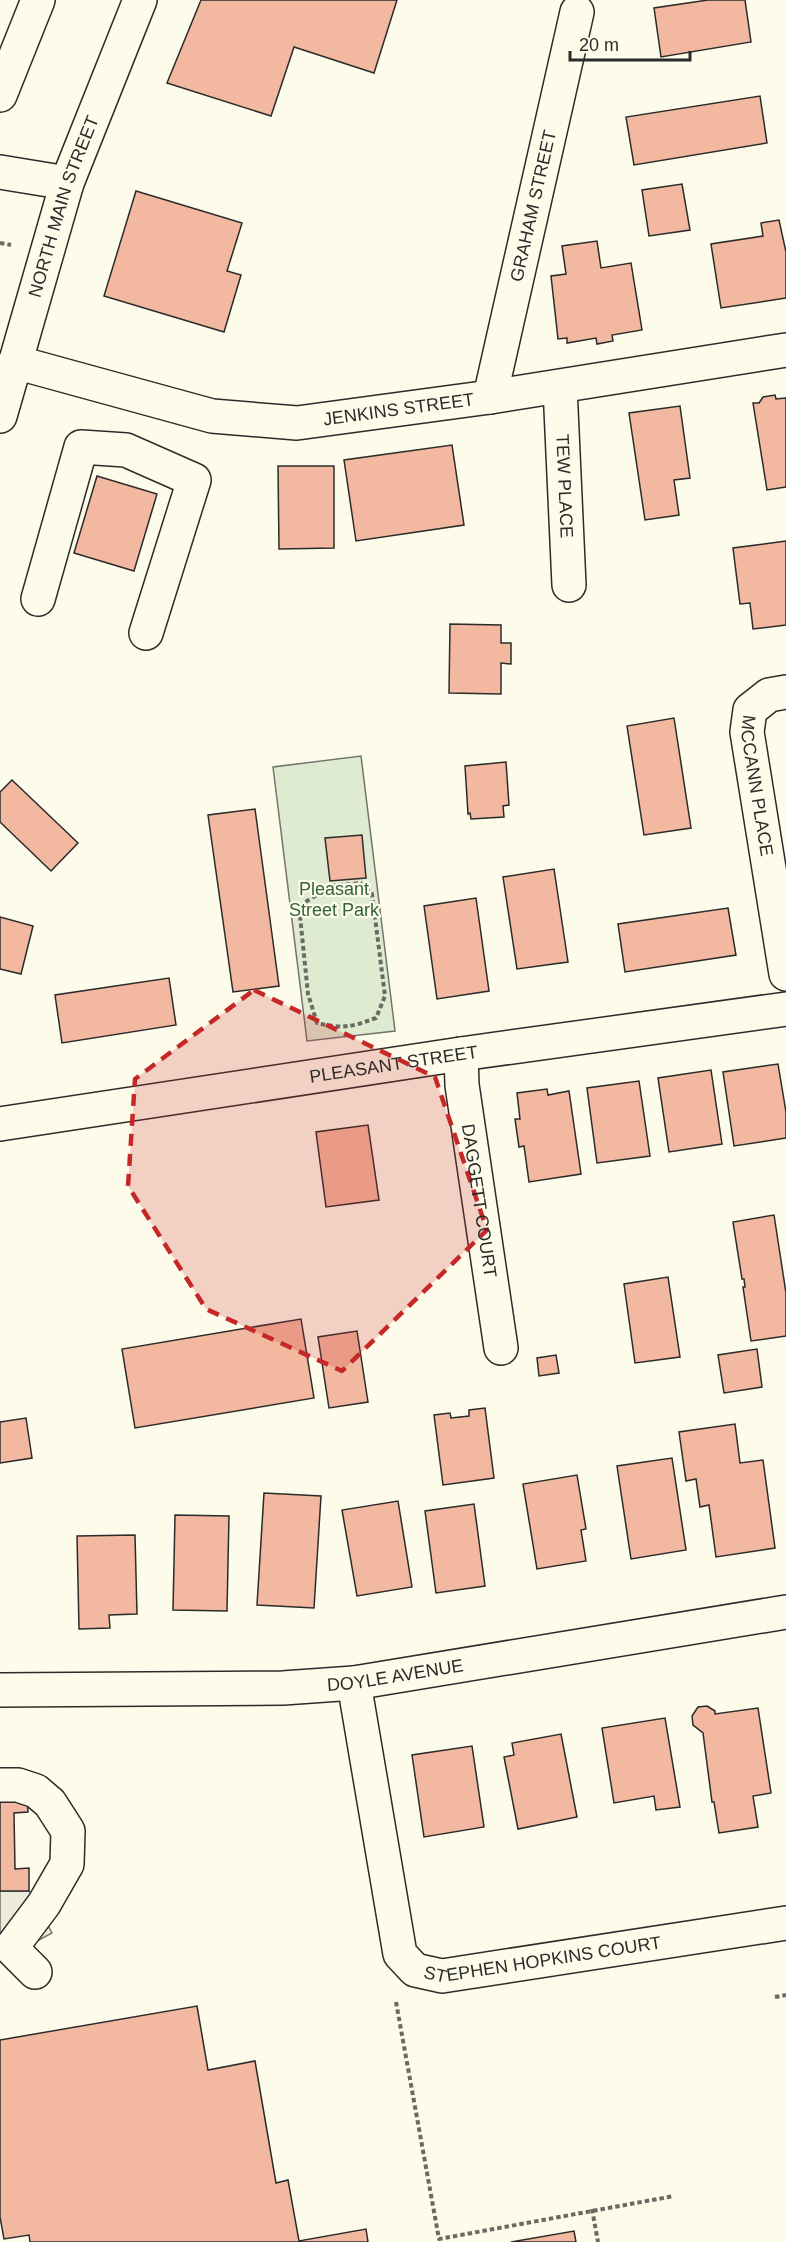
<svg xmlns="http://www.w3.org/2000/svg" width="786" height="2242" viewBox="0 0 786 2242" font-family="Arial,sans-serif">
  <style>
    .green { fill: #deebd1; stroke: #74746e; stroke-width: 1.5 }
    .parking { fill: #eceadb; stroke: #74746e; stroke-width: 1.5 }
    .building { fill: #f2b8a0; stroke: #2b2b2b; stroke-width: 1.5 }
    .lines { fill: none; stroke-linecap: round; stroke-linejoin: round }
    .minor-casing { stroke: #2b2b2b; stroke-width: 36 }
    .major-casing { stroke: #2b2b2b; stroke-width: 36 }
    .path { stroke: #6a6964; stroke-width: 4; stroke-dasharray: 4.5 3; stroke-linecap: butt }
    .minor { stroke: #fdfbea; stroke-width: 33 }
    .major { stroke: #fdfbea; stroke-width: 33 }
    .marked { fill: #c62828; fill-opacity: 0.2; stroke: #c62828; stroke-width: 4.5; stroke-dasharray: 12 8; stroke-linejoin: round }
    .labels { text-anchor: middle; stroke-width: 4.5; stroke-linejoin: round; paint-order: stroke }
    .street-label { font-size: 18px; fill: #2b2b2b; stroke: #fdfbea }
    .park-label { font-size: 18px; fill: #34623c; stroke: #fdfbea }
  </style>
  <rect width="100%" height="100%" fill="#fdfbea"/>
  <!-- green -->
  <polygon class="green" points="361,756 395,1031 307,1041 273,767"/>
  <!-- parking -->
  <polygon class="parking" points="0,1891 29,1891 52,1933 0,1961"/>
  <!-- building -->
  <g class="building">
    <polygon points="201,0 397,0 374,73 294,47 271,116 167,83"/>
    <polygon points="708,0 745,0 751,42 661,57 654,8"/>
    <polygon points="760,96 767,143 634,165 626,117"/>
    <polygon points="682,184 690,230 649,236 642,190"/>
    <polygon points="136,191 242,223 227,271 241,275 224,332 104,296"/>
    <polygon points="779,220 786,252 786,298 721,308 711,244 763,236 761,223"/>
    <polygon points="597,241 601,268 631,263 642,330 612,335 613,341 597,344 596,338 567,343 567,338 558,339 551,276 566,274 562,246"/>
    <polygon points="775,395 776,399 786,398 786,487 767,490 753,403 759,403 763,397"/>
    <polygon points="680,406 690,478 674,480 679,515 645,520 629,413"/>
    <polygon points="452,445 464,525 356,541 344,460"/>
    <polygon points="278,466 334,466 334,548 279,549"/>
    <polygon points="97,476 157,494 134,571 74,553"/>
    <polygon points="786,541 786,625 753,629 750,603 740,604 733,548"/>
    <polygon points="450,624 501,625 501,643 511,643 511,664 501,663 501,694 449,693"/>
    <polygon points="674,718 691,828 644,835 627,726"/>
    <polygon points="506,762 509,805 503,806 504,817 471,819 470,813 468,814 465,766"/>
    <polygon points="12,780 78,843 51,871 0,822 0,792"/>
    <polygon points="255,809 279,986 233,992 208,815"/>
    <polygon points="362,835 366,878 330,881 325,838"/>
    <polygon points="554,869 568,962 517,969 503,877"/>
    <polygon points="476,898 489,991 437,999 424,906"/>
    <polygon points="728,908 736,955 625,972 618,924"/>
    <polygon points="0,917 33,926 21,974 0,969"/>
    <polygon points="169,978 176,1025 62,1043 55,995"/>
    <polygon points="778,1064 786,1112 786,1138 734,1146 723,1072"/>
    <polygon points="711,1070 722,1144 669,1152 658,1078"/>
    <polygon points="639,1081 650,1156 597,1163 587,1088"/>
    <polygon points="547,1089 548,1095 569,1091 581,1174 529,1182 524,1146 519,1147 515,1119 520,1119 517,1093"/>
    <polygon points="368,1125 379,1200 326,1207 316,1132"/>
    <polygon points="774,1215 786,1293 786,1336 751,1341 743,1287 745,1287 744,1279 742,1279 733,1222"/>
    <polygon points="668,1277 680,1357 635,1363 624,1284"/>
    <polygon points="301,1319 314,1398 135,1428 122,1349"/>
    <polygon points="357,1331 368,1402 329,1408 318,1337"/>
    <polygon points="757,1349 762,1387 724,1393 718,1355"/>
    <polygon points="556,1355 559,1373 539,1376 537,1358"/>
    <polygon points="485,1408 494,1478 443,1485 434,1415 450,1413 451,1418 469,1416 469,1410"/>
    <polygon points="26,1418 32,1458 0,1463 0,1422"/>
    <polygon points="735,1424 740,1463 763,1460 775,1548 716,1557 709,1505 700,1507 696,1479 686,1481 679,1432"/>
    <polygon points="672,1458 686,1550 631,1559 617,1466"/>
    <polygon points="577,1475 586,1529 581,1530 586,1561 537,1569 523,1484"/>
    <polygon points="264,1493 321,1496 314,1608 257,1605"/>
    <polygon points="398,1501 412,1587 357,1596 342,1510"/>
    <polygon points="474,1504 485,1586 436,1593 425,1511"/>
    <polygon points="175,1515 229,1516 227,1611 173,1610"/>
    <polygon points="135,1535 137,1614 109,1615 110,1628 79,1629 77,1536"/>
    <polygon points="707,1706 715,1711 715,1714 758,1708 771,1793 753,1796 758,1827 719,1833 714,1802 712,1802 703,1733 693,1725 692,1716 698,1707"/>
    <polygon points="665,1718 680,1807 656,1810 654,1796 614,1803 602,1728"/>
    <polygon points="561,1734 577,1817 518,1829 504,1757 514,1755 512,1743"/>
    <polygon points="472,1746 484,1827 424,1837 412,1755"/>
    <polygon points="27,1792 28,1812 14,1813 15,1869 29,1868 29,1891 0,1891 0,1793"/>
    <polygon points="197,2006 208,2070 255,2061 276,2183 288,2180 299,2241 366,2229 368,2242 30,2242 29,2235 4,2239 0,2217 0,2040"/>
    <polygon points="574,2231 576,2242 511,2242"/>
  </g>
  <g class="lines">
    <!-- minor casing -->
    <g class="minor-casing">
      <g id="minor">
        <polyline points="0,172 67,183"/>
        <path id="s1" d="M15 362 212 416 297 423 490 397 786 350"/>
        <path id="s2" d="M560 387 569 585"/>
        <path id="s3" d="M490 397 577 12"/>
        <polyline points="38,599 81,447 126,450 194,480 146,633"/>
        <path id="s4" d="M786 692 769 695 750 710 747 732 786 974"/>
        <path id="s5" d="M461 1054 462 1085 501 1348"/>
        <path id="s6" d="M0 1124 461 1054 786 1009"/>
        <path id="s7" d="M354 1683 400 1954 415 1970 442 1976 786 1923"/>
        <polyline points="0,1785 18,1785 36,1791 50,1803 68,1831 67,1864 44,1904 11,1948 35,1972"/>
      </g>
    </g>
    <!-- major casing -->
    <g class="major-casing">
      <g id="major">
        <polyline points="0,95 38,0"/>
        <path id="s8" d="M0 416 67 183 140 0"/>
        <path id="s9" d="M0 1690 283 1688 354 1683 786 1612"/>
      </g>
    </g>
    <!-- path -->
    <g class="path">
      <polyline points="0,243 11,245"/>
      <path d="M360 883 372 894 385 996 376 1018C352 1027 342 1029 317 1023L308 994 299 906 331 886Z"/>
      <polyline points="775,1997 786,1995"/>
      <polyline points="396,2002 439,2239 674,2196"/>
      <polyline points="592,2209 598,2242"/>
    </g>
    <!-- minor -->
    <use href="#minor" class="minor"/>
    <!-- major -->
    <use href="#major" class="major"/>
  </g>
  <!-- marked area -->
  <path class="marked" d="M254 990 435 1077 487 1230 342 1371 206 1309 128 1186 135 1079Z"/>
  <g class="labels">
    <!-- street labels -->
    <g class="street-label">
      <text dy="6" stroke="none"><textPath href="#s3" startOffset="196">GRAHAM STREET</textPath></text>
      <text dy="6" stroke="none"><textPath href="#s8" startOffset="219">NORTH MAIN STREET</textPath></text>
      <text dy="6" stroke="none"><textPath href="#s1" startOffset="392">JENKINS STREET</textPath></text>
      <text dy="6" stroke="none"><textPath href="#s2" startOffset="99">TEW PLACE</textPath></text>
      <text dy="6" stroke="none"><textPath href="#s4" startOffset="118">MCCANN PLACE</textPath></text>
      <text dy="6" stroke="none"><textPath href="#s6" startOffset="398">PLEASANT STREET</textPath></text>
      <text dy="6" stroke="none"><textPath href="#s5" startOffset="148">DAGGETT COURT</textPath></text>
      <text dy="6" stroke="none"><textPath href="#s9" startOffset="396">DOYLE AVENUE</textPath></text>
      <text dy="6" stroke="none"><textPath href="#s7" startOffset="426">STEPHEN HOPKINS COURT</textPath></text>
    </g>
    <!-- park labels -->
    <g class="park-label">
      <text x="334" y="895">Pleasant<tspan x="334" dy="21">Street Park</tspan></text>
    </g>
  </g>
  <!-- scale -->
  <path d="M570 51v9h120v-9" fill="none" stroke="#2b2b2b" stroke-width="3"/>
  <text x="579" y="51" font-size="18" fill="#2b2b2b" stroke="#fdfbea" stroke-width="4.5" paint-order="stroke">20 m</text>
</svg>
